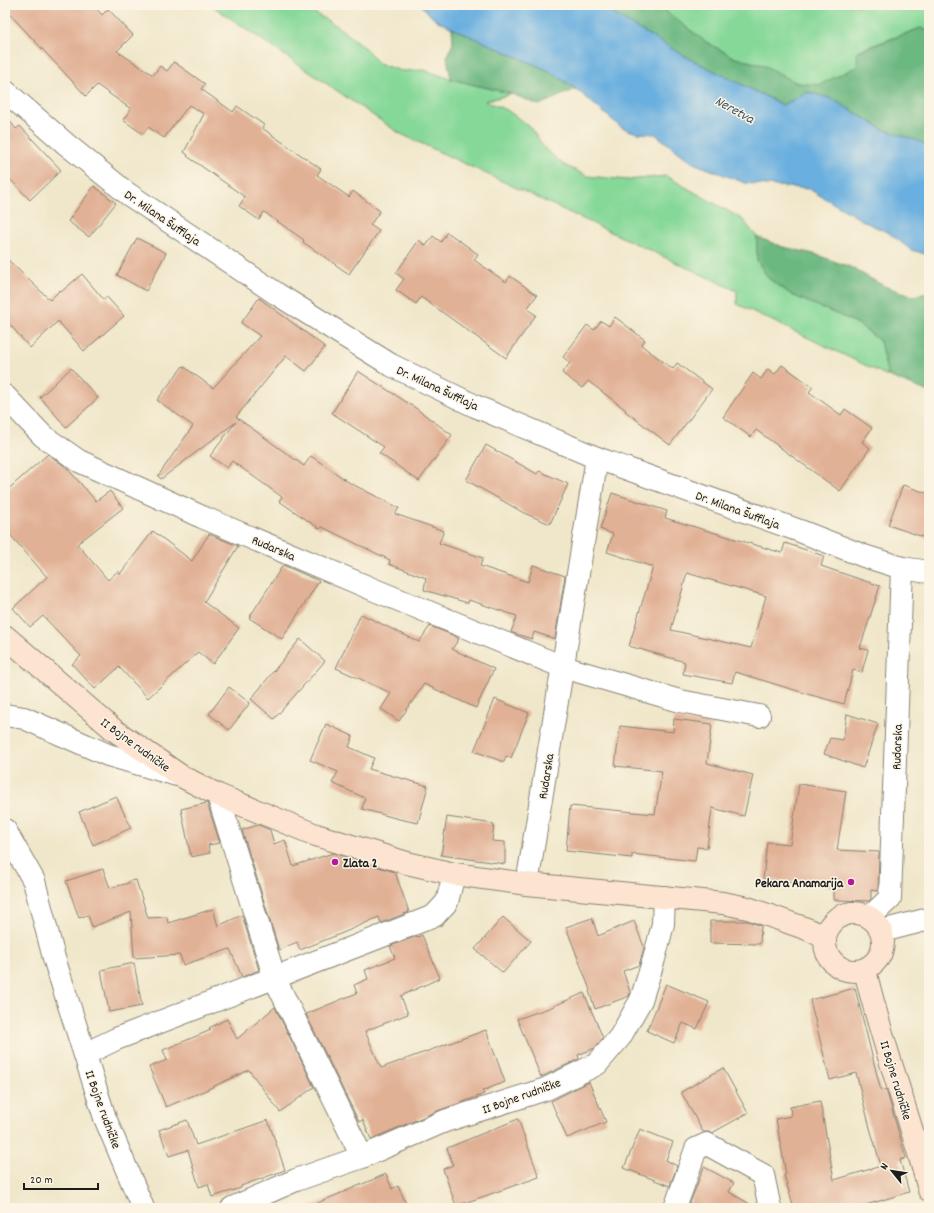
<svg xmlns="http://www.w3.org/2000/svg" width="934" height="1213" viewBox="0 0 934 1213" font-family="Dekko,sans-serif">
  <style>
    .green { fill: #86d899; stroke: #517a5a }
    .forest { fill: #6cb881; stroke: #446a4e }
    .water { fill: #69afdf; stroke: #42667e }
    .building { fill: #e1b195; fill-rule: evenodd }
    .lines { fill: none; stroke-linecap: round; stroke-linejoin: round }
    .street-casing { stroke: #868273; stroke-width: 24 }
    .secondary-casing { stroke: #868273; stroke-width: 24 }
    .street { stroke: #fff; stroke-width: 22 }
    .secondary { stroke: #fde4d1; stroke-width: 22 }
    .poi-dot { fill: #b5179e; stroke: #fcf5e5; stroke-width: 1.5 }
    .labels { text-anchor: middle; stroke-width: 3; stroke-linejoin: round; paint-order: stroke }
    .street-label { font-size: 13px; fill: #1c1c1c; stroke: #fcf5e5 }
    .poi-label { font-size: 13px; font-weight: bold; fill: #1c1c1c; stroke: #fcf5e5; text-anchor: start }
    .water-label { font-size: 14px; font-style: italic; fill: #3b576a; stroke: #fcf5e5 }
  </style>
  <rect width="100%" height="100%" fill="#fcf5e5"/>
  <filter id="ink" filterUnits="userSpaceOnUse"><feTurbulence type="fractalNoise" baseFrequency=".025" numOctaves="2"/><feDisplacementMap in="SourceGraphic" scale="8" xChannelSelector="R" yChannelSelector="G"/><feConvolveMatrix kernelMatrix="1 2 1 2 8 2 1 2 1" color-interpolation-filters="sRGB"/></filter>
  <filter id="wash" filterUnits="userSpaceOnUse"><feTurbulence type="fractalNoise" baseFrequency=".012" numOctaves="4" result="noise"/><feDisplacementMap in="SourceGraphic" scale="16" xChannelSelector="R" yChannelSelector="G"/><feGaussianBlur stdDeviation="0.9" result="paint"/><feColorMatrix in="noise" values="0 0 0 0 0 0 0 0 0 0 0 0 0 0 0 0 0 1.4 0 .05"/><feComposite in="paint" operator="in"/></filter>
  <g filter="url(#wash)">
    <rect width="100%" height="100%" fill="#f0e7ca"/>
    <!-- green -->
    <g class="green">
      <polygon points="211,5 301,5 337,26 364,47 379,64 402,71 424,70 451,79 512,94 485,101 507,110 529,126 546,150 564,165 587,176 628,180 666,176 742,219 757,237 757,260 768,278 792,295 857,323 880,341 888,376 737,304 737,291 399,133"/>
      <polygon points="657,5 929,5 929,32 921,28 857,51 859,66 819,85 797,83 763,65 735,58 706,42"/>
    </g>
    <!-- forest -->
    <g class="forest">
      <polygon points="598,5 657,5 706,42 735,58 763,65 797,83 819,85 858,66 857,52 921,28 929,32 929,146 916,140 884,130 832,99 808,92 783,105 690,59"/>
      <polygon points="452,28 549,71 576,89 539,105 512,94 451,79 447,57 453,43"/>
      <polygon points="757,237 783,247 814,254 850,267 884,286 912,296 929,293 929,392 888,376 880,341 857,323 792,295 768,278 757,260"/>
    </g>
    <!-- water -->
    <polygon class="water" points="421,5 598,5 690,59 783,105 808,92 832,99 884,130 916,140 929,146 929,255 911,250 889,233 865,222 809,189 745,183 693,163 655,134 637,133 622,128 576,89 549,71 452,28 434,19"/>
    <g id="blocks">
      <!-- building -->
      <g class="building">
        <polygon points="5,5 93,5 102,15 108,9 133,35 117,51 153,75 160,66 167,71 174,62 205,84 201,89 233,112 237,106 264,125 262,128 321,169 317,175 349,197 353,191 380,211 370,225 379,231 349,274 303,242 304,240 264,212 259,220 239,206 245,197 187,156 188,155 184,152 204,114 189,105 164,138 148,127 143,134 123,120 131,109 97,85 86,96 5,9"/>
        <polygon points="5,115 16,129 20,126 61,170 30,200 5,174"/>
        <polygon points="94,186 116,203 89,237 68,221"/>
        <polygon points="447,232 478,254 474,260 506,282 510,276 537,295 527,309 536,315 506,358 421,297 416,304 396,290 404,279 396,273 419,240 426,246 433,236 441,242"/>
        <polygon points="137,238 166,253 146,291 117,275"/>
        <polygon points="5,257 50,300 60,290 61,292 82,274 104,300 106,296 124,316 84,351 58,321 30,348 5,319"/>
        <polygon points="259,298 325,347 306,371 286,356 236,417 304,466 311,456 350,483 399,508 395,514 444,531 439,543 483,558 480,566 528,582 533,565 565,576 555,639 534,632 532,639 513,633 511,632 517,616 469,600 468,603 424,590 426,578 389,564 390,560 322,527 320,529 279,501 282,497 232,461 227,468 210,456 236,422 161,479 158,476 193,426 157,400 183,366 213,388 260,336 241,323"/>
        <polygon points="615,317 645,340 641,345 673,369 677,363 712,389 670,445 625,411 626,410 588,381 582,388 562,373 570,363 563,357 587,325 594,330 601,321 609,326"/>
        <polygon points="782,365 813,387 809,392 841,415 845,409 872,428 862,442 870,448 840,491 756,430 751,437 723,417 753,373 761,379 768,369 775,374"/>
        <polygon points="71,368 98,398 66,427 40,397"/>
        <polygon points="358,371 414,407 452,435 419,481 379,453 384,447 332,413"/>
        <polygon points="486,445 537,474 539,471 568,484 550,524 524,513 466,480"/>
        <polygon points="48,454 66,467 96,501 110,491 123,508 77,544 108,580 118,571 120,574 153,531 192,561 209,534 238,546 204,602 239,628 213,664 198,652 148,698 119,667 95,689 72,664 81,656 43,616 30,627 13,608 47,577 5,529 5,492"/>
        <polygon points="903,485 929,494 929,539 888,525"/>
        <path d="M612 493 667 511 665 518 782 553 785 543 824 556 821 566 880 586 860 648 868 650 862 672 853 670 844 704 811 695 735 672 732 683 683 674 685 662 629 646 653 567 607 552 613 534 600 529ZM687 573 766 596 751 648 671 630Z"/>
        <polygon points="283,565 319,581 282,639 249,618"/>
        <polygon points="361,614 419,642 430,626 455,636 459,639 452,649 494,669 476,708 424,684 399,721 381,709 391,693 336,668"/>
        <polygon points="300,639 325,661 274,719 251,699"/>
        <polygon points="229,687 250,703 229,730 209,714"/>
        <polygon points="495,699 529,713 511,758 506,756 504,762 474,751"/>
        <polygon points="847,714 878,724 863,768 824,754 830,738 843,740"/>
        <polygon points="674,719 712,724 707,763 753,775 744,816 712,808 707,848 697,847 695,861 632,854 632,858 566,851 570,806 655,814 662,771 615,766 620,726 673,732"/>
        <polygon points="326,724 353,736 349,747 374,758 369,769 428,786 418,823 399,819 362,809 365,798 332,783 338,772 310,760"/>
        <polygon points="799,784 846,791 837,850 879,852 878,891 871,890 871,899 869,901 834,900 834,887 763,879 767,842 790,844"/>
        <polygon points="116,796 131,828 93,845 79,812"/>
        <polygon points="207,803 220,843 208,845 210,853 191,857 181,809"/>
        <polygon points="447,817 494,824 492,841 505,842 505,864 441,855"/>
        <polygon points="258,825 270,830 274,844 285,840 293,866 333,853 395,872 409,912 381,923 379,917 345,932 300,950 297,942 279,950 242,830"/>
        <polygon points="103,869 110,888 129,883 129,881 136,880 148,918 167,917 168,923 213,909 218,926 242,915 259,970 242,977 230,949 183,965 180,955 134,958 131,912 92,927 88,915 79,918 66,881"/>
        <polygon points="503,917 531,941 503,973 475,949"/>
        <polygon points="592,918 598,936 634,921 644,947 639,965 623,971 630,992 629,996 595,1009 589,991 590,990 566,927"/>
        <polygon points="710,921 748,921 761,926 760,944 710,943"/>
        <polygon points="422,935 440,978 401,996 408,1014 365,1031 381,1068 486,1030 505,1082 482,1091 484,1094 466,1101 440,1110 371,1139 363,1120 359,1122 306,1014 357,993 354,985 368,979 365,970 395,958 390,946 418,936 418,937"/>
        <polygon points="134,963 142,1006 109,1012 101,970"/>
        <polygon points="666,984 709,1002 697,1029 683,1023 674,1043 647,1031"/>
        <polygon points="855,988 881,1091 886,1089 906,1158 900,1160 909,1192 856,1208 794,1208 784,1175 786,1174 776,1119 791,1116 790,1107 820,1101 834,1180 881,1166 870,1128 856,1073 830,1080 810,1000"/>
        <polygon points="584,993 603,1038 595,1048 578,1055 579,1059 541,1077 517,1019 549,1008"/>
        <polygon points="275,1007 314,1087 280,1112 249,1070 206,1090 166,1107 149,1067 167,1060 163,1050 211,1030 209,1028 227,1019 237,1039"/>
        <polygon points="723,1068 748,1113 712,1133 708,1132 703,1132 681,1092"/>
        <polygon points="589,1082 606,1122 567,1138 551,1101"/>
        <polygon points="518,1119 539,1177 456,1206 443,1169 453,1165 447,1148"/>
        <polygon points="187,1120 196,1145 268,1120 285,1170 241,1186 241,1188 212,1197 208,1184 199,1187 188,1150 169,1156 159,1130"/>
        <polygon points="640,1129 673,1142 666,1160 677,1166 670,1186 624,1168"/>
        <polygon points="704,1167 734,1183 729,1192 757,1208 688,1208"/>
        <polygon points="386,1174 392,1189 398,1186 408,1208 306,1208"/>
      </g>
    </g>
  </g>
  <g filter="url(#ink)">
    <use href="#blocks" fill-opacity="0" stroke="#868273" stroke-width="1"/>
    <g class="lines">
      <!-- street casing -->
      <g class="street-casing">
        <g id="street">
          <polyline points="5,91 66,144 128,194 277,294 391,365 475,406 597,458 800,531 864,556 902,568 929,572"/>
          <polyline points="5,396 43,436 79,461 202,517 377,591 563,667 680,701 759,716"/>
          <polyline points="5,715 24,718 108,755 177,775"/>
          <polyline points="218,795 275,979 362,1157"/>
          <polyline points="5,830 34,881 54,958 105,1118 143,1208"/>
          <polyline points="527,884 597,458"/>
          <polyline points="870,917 890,898 902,568"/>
          <polyline points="882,931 929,919"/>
          <polyline points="85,1054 116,1039 434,916 447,902 454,874"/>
          <polyline points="232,1208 296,1180 362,1157 445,1121 546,1089 597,1064 620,1037 641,1000 654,959 663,924 664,897"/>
          <polyline points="675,1208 696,1149 707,1144 763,1175 770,1208"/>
        </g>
      </g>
      <!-- secondary casing -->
      <g class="secondary-casing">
        <g id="secondary">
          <polyline points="5,636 114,730 181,776 218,795 316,835 407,863 454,874 527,884 723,903 748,908 807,929 824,937"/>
          <circle cx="854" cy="942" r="29"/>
          <path d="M865 970C882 1045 910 1116 929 1190"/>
        </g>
      </g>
      <!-- street -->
      <use href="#street" class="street"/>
      <!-- secondary -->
      <use href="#secondary" class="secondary"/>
    </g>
  </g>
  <!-- markers -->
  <g class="poi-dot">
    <circle cx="335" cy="862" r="4"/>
    <circle cx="851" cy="882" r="4"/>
  </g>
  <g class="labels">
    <!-- street labels -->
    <g class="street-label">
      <text transform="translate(163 217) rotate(34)" y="5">Dr. Milana Šufflaja</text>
      <text transform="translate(438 387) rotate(25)" y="5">Dr. Milana Šufflaja</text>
      <text transform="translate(738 509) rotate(20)" y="5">Dr. Milana Šufflaja</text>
      <text transform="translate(274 547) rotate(23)" y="5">Rudarska</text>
      <text transform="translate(136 744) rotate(36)" y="5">II Bojne rudničke</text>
      <text transform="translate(896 747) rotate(-88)" y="5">Rudarska</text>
      <text transform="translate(545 776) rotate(-81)" y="5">Rudarska</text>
      <text transform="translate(897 1080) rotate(73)" y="5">II Bojne rudničke</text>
      <text transform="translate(521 1095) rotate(-20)" y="5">II Bojne rudničke</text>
      <text transform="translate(104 1109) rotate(70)" y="5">II Bojne rudničke</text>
    </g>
    <!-- poi labels -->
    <g class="poi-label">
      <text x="343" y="867">Zlata 2</text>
      <text x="843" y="887" text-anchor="end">Pekara Anamarija</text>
    </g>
    <!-- water labels -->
    <g class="water-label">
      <text transform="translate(735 109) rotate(29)" y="5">Neretva</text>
    </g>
  </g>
  <!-- margin -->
  <rect width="934" height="1213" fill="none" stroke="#fcf5e5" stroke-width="20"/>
  <!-- north arrow -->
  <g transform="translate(892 1171) rotate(300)" stroke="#fcf5e5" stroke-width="3" paint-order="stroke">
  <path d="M0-3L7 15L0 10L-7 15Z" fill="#1c1c1c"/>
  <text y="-6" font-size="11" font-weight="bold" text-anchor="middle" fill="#1c1c1c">N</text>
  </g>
  <!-- scale -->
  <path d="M24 1183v6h74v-6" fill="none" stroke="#1c1c1c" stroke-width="2"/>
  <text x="30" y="1183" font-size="12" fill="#1c1c1c" stroke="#fcf5e5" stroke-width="3" paint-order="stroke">20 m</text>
</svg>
